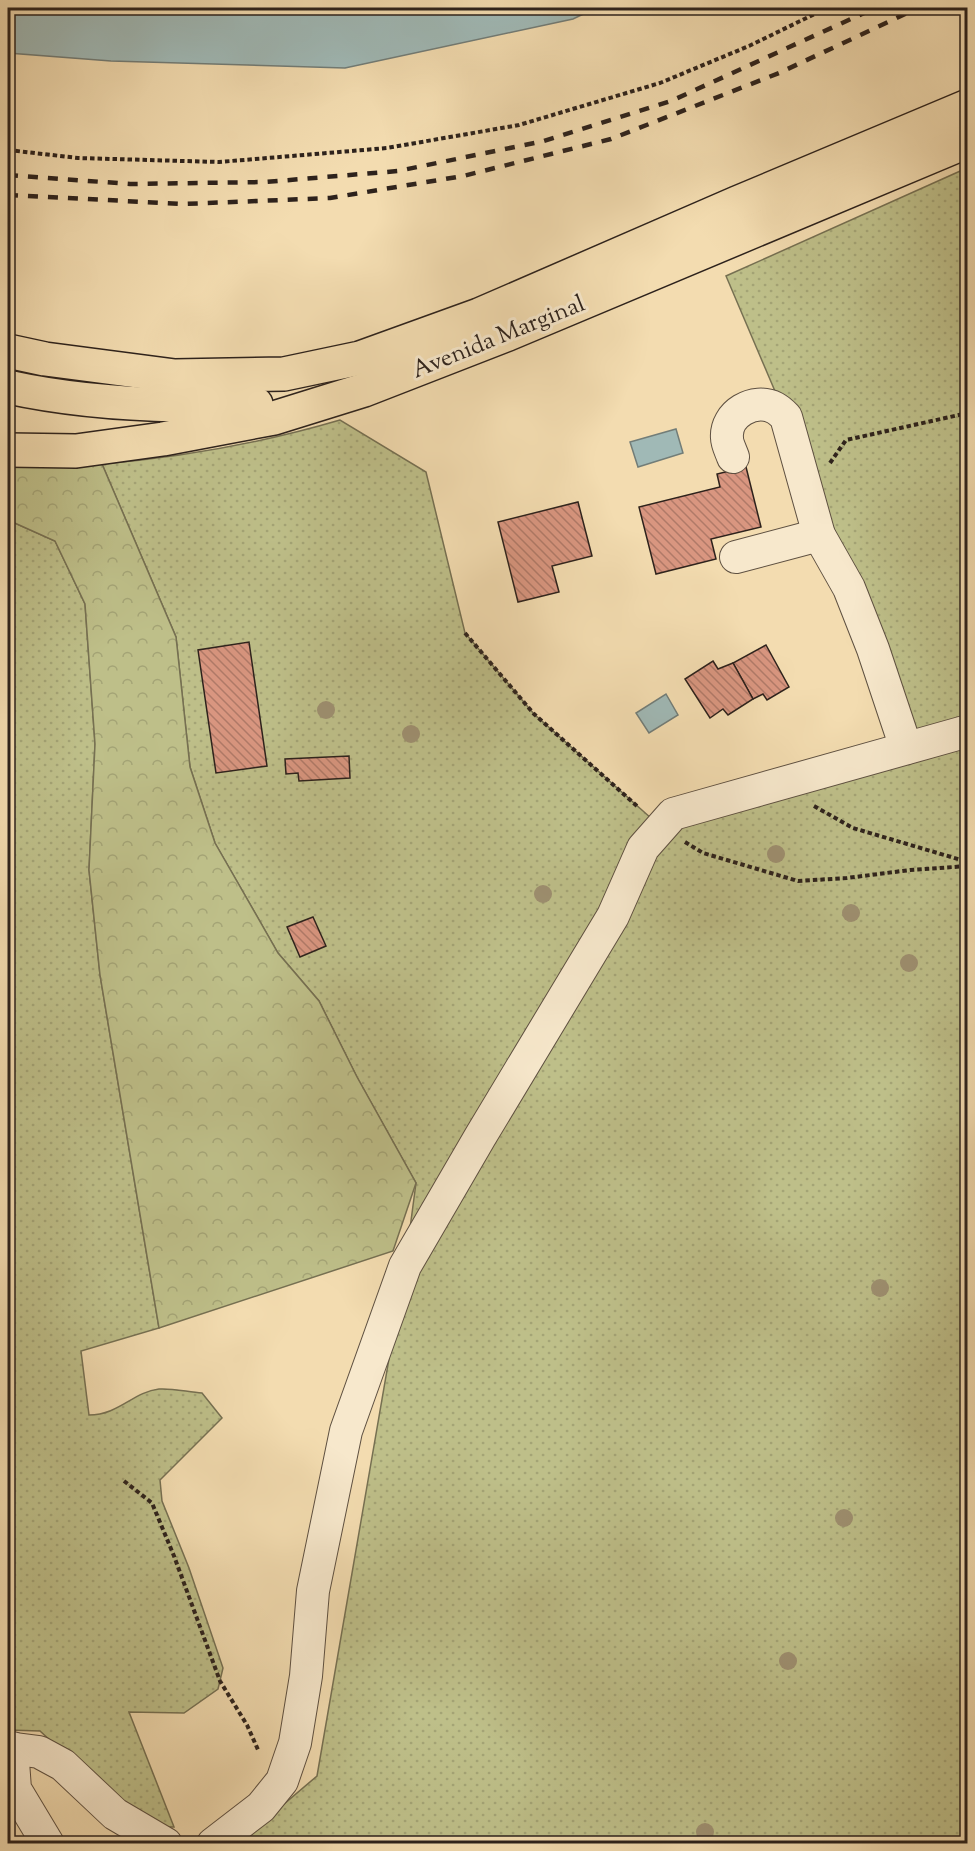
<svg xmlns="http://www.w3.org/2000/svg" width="975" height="1851" viewBox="0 0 975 1851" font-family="'Sorts Mill Goudy',serif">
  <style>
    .grass { fill: url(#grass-dots); stroke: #767052; stroke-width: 1.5 }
    .forest { fill: url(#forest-crowns); stroke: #767052; stroke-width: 1.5 }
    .water { fill: #a0b9b6; stroke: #727d78; stroke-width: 1.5 }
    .building { fill: url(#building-back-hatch); stroke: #2d221c; stroke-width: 1.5 }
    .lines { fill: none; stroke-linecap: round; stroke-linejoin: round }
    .street-casing { stroke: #5e5041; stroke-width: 34 }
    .primary-casing { stroke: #2d221c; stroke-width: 36 }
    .path { stroke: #2d221c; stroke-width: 4; stroke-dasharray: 4.5 3; stroke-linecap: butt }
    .street { stroke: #f7e8cc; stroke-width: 32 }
    .primary { stroke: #f3dcb0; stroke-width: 33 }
    .rail { stroke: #2d221c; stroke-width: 4.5; stroke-dasharray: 10 10; stroke-linecap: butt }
    .tree { fill: #9e9071 }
    .labels { text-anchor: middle; stroke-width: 6; stroke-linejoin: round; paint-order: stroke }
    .street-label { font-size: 24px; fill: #2d221c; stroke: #f7e8cc }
  </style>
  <defs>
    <pattern id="grass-dots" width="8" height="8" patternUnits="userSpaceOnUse" patternTransform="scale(1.5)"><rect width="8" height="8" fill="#bebf89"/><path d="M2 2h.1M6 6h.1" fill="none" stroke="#a4a476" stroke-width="1.8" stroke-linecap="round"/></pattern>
    <pattern id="forest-crowns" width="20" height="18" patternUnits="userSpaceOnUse" patternTransform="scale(1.5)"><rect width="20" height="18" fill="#bebf89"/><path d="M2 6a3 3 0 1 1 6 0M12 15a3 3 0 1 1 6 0" fill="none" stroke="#a4a476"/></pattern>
    <pattern id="building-back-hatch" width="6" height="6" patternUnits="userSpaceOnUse" patternTransform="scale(1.5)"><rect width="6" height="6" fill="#d99680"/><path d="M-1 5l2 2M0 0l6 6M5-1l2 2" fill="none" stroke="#b07a68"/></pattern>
  </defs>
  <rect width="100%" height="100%" fill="#f3dcb0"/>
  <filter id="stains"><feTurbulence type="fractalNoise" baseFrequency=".00333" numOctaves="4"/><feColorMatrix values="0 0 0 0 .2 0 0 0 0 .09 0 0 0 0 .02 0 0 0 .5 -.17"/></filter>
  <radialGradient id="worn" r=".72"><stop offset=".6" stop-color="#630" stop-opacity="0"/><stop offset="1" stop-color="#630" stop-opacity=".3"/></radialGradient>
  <!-- grass -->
  <g class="grass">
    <path d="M967 168V1843H238L317 1776 405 1266 416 1183 357 1077 319 1001 278 953 215 843 190 767 176 637 102 464C183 457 262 443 340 420L426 472 465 633 534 714 661 827 905 748 786 417 726 276Z"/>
    <path d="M8 520 55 541 85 604 95 744 89 870 100 975 159 1328 81 1351 89 1415C119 1415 133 1392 159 1389 172 1388 188 1392 202 1393L222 1418 160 1480 162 1501 189 1568 223 1668 218 1689 184 1713 129 1712 174 1827H149L117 1802 40 1731 8 1730Z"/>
  </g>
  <!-- forest -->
  <polygon class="forest" points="8,464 102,464 176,637 190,767 215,843 278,953 319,1001 357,1077 416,1183 393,1251 159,1328 100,975 89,870 95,744 85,604 55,541 8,520"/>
  <!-- water -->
  <g class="water">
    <polygon points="8,8 596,8 573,19 345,68 111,61 8,53"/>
    <polygon points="676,429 683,453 638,467 630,442"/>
    <polygon points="666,694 678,715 649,733 636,713"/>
  </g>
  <!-- building -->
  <g class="building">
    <polygon points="746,467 761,527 711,539 716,559 656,574 639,507 720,487 717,474"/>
    <polygon points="578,502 592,556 552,566 559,592 518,602 498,522"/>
    <polygon points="249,642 267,766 216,773 198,650"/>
    <polygon points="766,645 789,687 767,700 763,694 753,699 733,663"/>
    <polygon points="713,661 718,669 733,663 753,699 728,715 723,709 710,718 685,679"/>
    <polygon points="349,756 350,778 299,781 298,773 286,774 285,759"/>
    <polygon points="313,917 326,946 300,957 287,927"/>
  </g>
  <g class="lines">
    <!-- street casing -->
    <g class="street-casing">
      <g id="street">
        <path d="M733 457C731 451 727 444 727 438 725 414 754 397 775 408 779 410 783 414 786 417L819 535 849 588 873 649 906 748"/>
        <polyline points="736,557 819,535"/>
        <polyline points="8,1748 39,1752 63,1765 115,1814 166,1844"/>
        <polyline points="12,1748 15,1789 48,1844"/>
        <polyline points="213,1844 261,1807 282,1781 295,1743 306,1676 313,1591 346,1431 405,1266 480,1137 613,916 643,848 673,814 968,731"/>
      </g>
    </g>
    <!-- primary casing -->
    <g class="primary-casing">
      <g id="primary">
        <polyline points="8,351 45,359 175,376 284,374 360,358 479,315 737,203 968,106"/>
        <path d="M8 387C63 399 121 404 178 405 204 406 230 407 256 404"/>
        <polyline points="8,450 76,451 163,439 274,418 364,390 508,334 968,141"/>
      </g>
    </g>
    <!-- path -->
    <g class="path">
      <polyline points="8,150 78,158 219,162 387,148 519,125 660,83 749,46 827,8"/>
      <polyline points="830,463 846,440 968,413"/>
      <polyline points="465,633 534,714 638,807"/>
      <polyline points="814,806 853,828 968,862"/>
      <polyline points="685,842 703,853 798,881 847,878 910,870 968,866"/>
      <polyline points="124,1481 152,1503 174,1556 220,1681 247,1725 259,1752"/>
    </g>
    <!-- street -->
    <use href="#street" class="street"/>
    <!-- primary -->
    <use href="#primary" class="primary"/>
    <!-- rail -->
    <g class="rail">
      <polyline points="8,175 130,184 265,182 398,171 544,141 671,101 875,8"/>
      <polyline points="8,195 184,204 330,198 463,176 611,139 779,73 918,8"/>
    </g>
  </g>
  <!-- trees -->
  <g class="tree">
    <circle cx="326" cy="710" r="9"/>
    <circle cx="411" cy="734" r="9"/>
    <circle cx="776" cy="854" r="9"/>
    <circle cx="543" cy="894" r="9"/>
    <circle cx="851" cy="913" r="9"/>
    <circle cx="909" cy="963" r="9"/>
    <circle cx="880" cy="1288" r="9"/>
    <circle cx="844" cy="1518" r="9"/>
    <circle cx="788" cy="1661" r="9"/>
    <circle cx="705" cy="1832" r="9"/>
  </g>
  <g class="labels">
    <!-- street labels -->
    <g class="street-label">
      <text transform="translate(498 336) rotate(-22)" y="8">Avenida Marginal</text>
    </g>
  </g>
  <!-- margin -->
  <rect width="975" height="1851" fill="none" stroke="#f3dcb0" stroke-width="30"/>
  <rect x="9" y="9" width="957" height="1833" fill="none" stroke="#2d221c" stroke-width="3"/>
  <rect x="15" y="15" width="945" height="1821" fill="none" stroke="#2d221c" stroke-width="1.5"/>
  <rect width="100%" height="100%" filter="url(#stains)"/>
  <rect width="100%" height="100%" fill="url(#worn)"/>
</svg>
